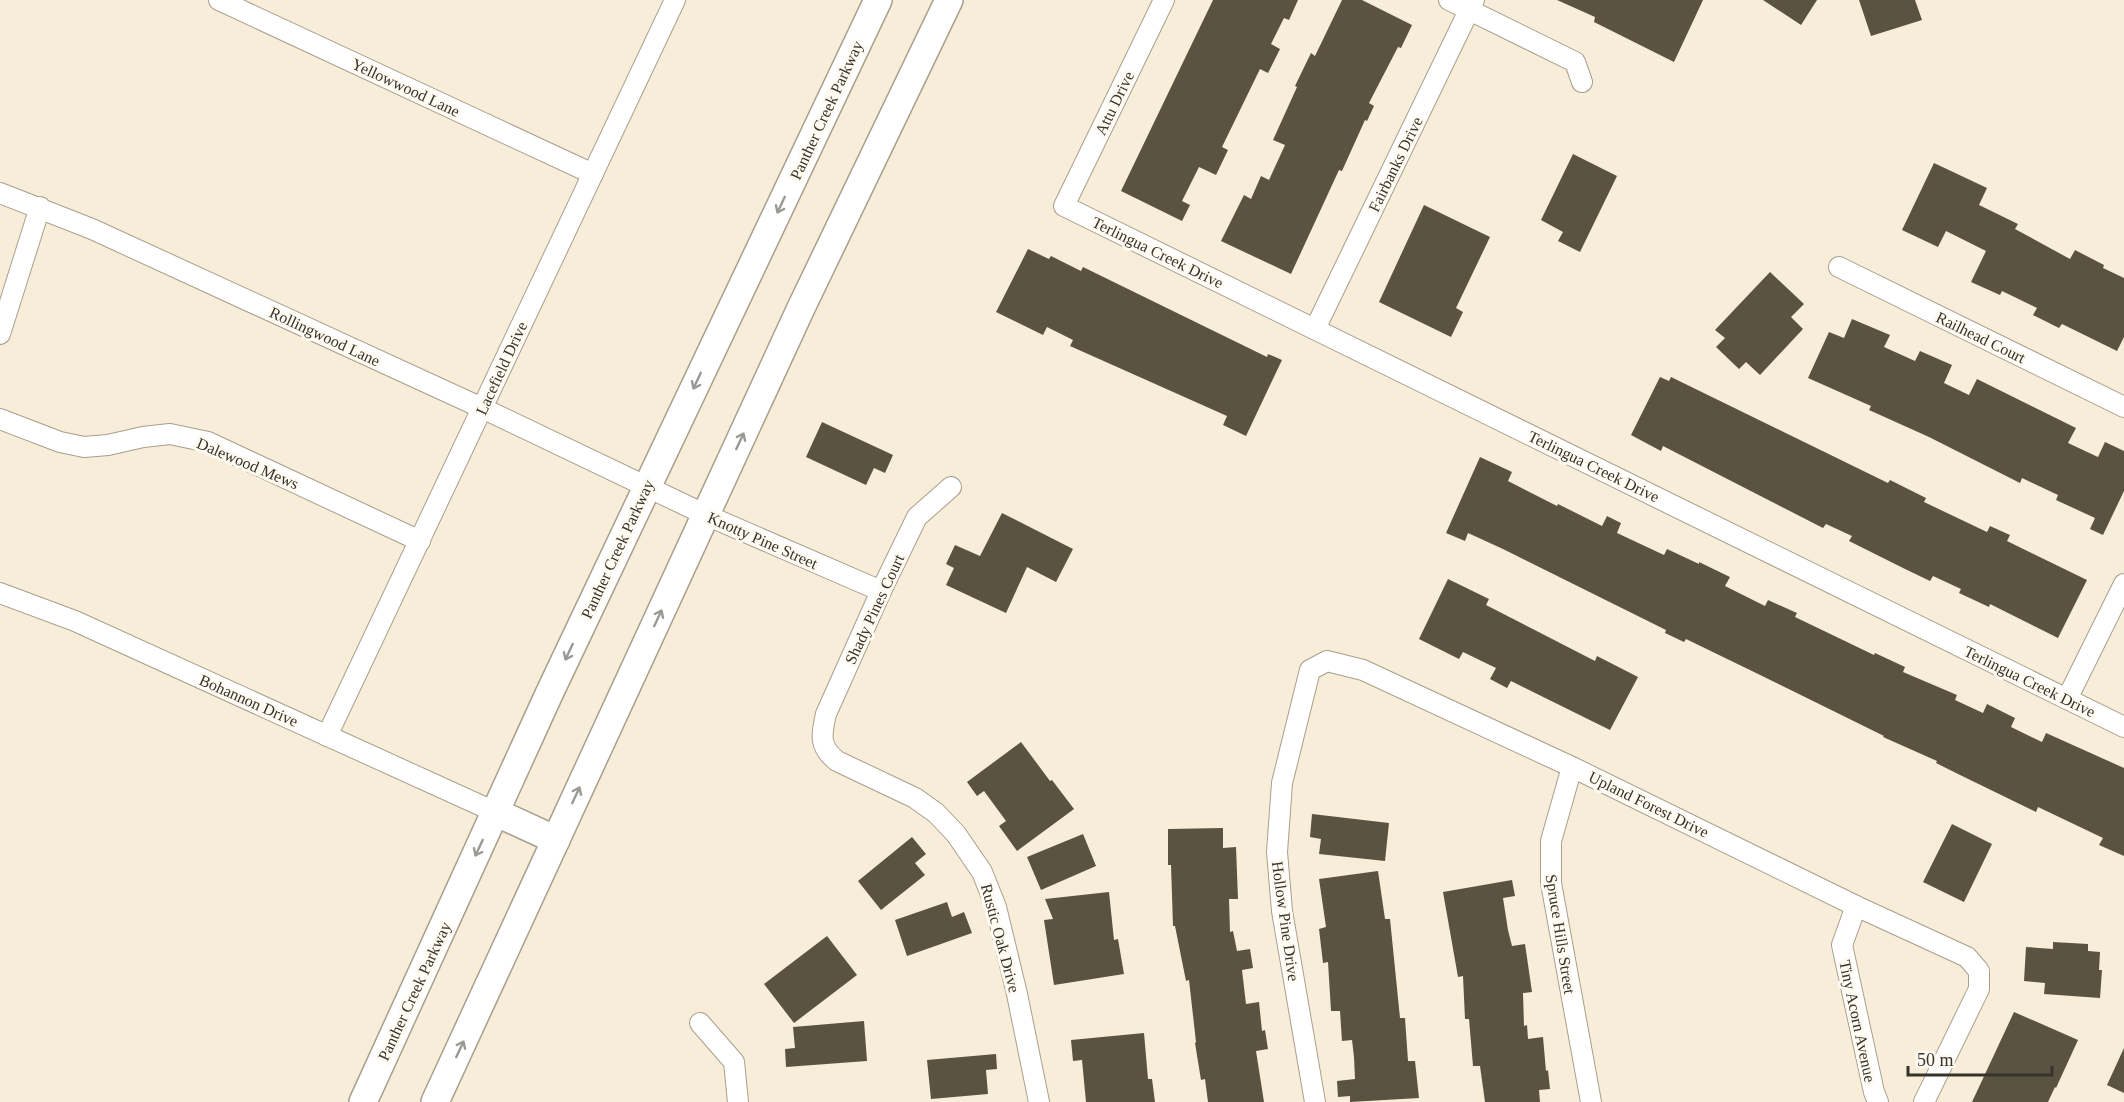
<svg xmlns="http://www.w3.org/2000/svg" width="2124" height="1102" viewBox="0 0 2124 1102" font-family="Georgia,serif">
  <style>
    .building { fill: #5b5342 }
    .lines { fill: none; stroke-linecap: round; stroke-linejoin: round }
    .minor-casing { stroke: #a89f8c; stroke-width: 22 }
    .secondary-casing { stroke: #a89f8c; stroke-width: 30 }
    .minor { stroke: #fff; stroke-width: 20 }
    .secondary { stroke: #fff; stroke-width: 27 }
    .oneway { stroke: #9a9995 }
    .labels { text-anchor: middle; stroke-width: 6; stroke-linejoin: round; paint-order: stroke }
    .street-label { font-size: 16px; fill: #36332b; stroke: #fffbf3 }
  </style>
  <rect width="100%" height="100%" fill="#f7edd9"/>
  <!-- building -->
  <g class="building">
    <polygon points="1213,0 1298,0 1289,20 1284,18 1271,44 1280,49 1268,73 1260,69 1222,147 1228,150 1216,175 1199,167 1182,201 1190,205 1182,221 1121,191"/>
    <polygon points="1342,0 1362,0 1412,25 1401,48 1398,47 1369,103 1374,106 1367,121 1365,120 1342,171 1339,170 1291,274 1221,241 1244,195 1251,199 1261,176 1269,180 1285,145 1273,140 1297,87 1295,86 1311,53 1315,56"/>
    <polygon points="1557,0 1703,0 1674,62 1594,22 1595,17"/>
    <polygon points="1763,0 1817,0 1801,25"/>
    <polygon points="1859,0 1915,0 1922,20 1871,36"/>
    <polygon points="1573,154 1617,176 1580,252 1558,241 1563,232 1541,220"/>
    <polygon points="1934,163 1987,188 1979,205 2018,224 2015,229 2070,259 2075,250 2104,265 2103,268 2124,278 2124,337 2117,351 2062,324 2059,328 2033,315 2037,308 2002,291 2000,295 1971,282 1986,251 1946,231 1938,247 1902,230"/>
    <polygon points="1424,205 1490,237 1456,308 1463,312 1451,337 1379,302"/>
    <polygon points="1028,249 1049,259 1051,256 1081,271 1083,267 1267,357 1268,354 1282,360 1246,436 1223,425 1227,416 1070,346 1073,340 1047,327 1043,335 996,312"/>
    <polygon points="1770,272 1804,304 1791,317 1803,329 1760,375 1746,362 1739,369 1716,347 1725,338 1715,330"/>
    <polygon points="1852,319 1890,335 1884,347 1915,361 1920,351 1952,365 1944,383 1969,395 1977,379 2076,428 2068,443 2098,457 2105,442 2124,451 2124,491 2103,535 2090,529 2095,518 2056,500 2058,495 2022,478 2020,483 1929,437 1869,410 1871,406 1808,378 1829,332 1844,338"/>
    <polygon points="1660,377 1669,381 1671,377 1888,483 1890,480 1926,498 1924,502 1987,532 1990,526 2010,535 2007,541 2087,580 2058,638 1990,604 1989,607 1959,593 1961,589 1933,576 1930,581 1903,568 1849,541 1852,536 1826,524 1823,528 1663,446 1661,451 1631,435"/>
    <polygon points="822,422 893,455 885,473 874,468 866,485 806,457"/>
    <polygon points="1480,457 1512,472 1508,481 1557,506 1558,504 1602,526 1607,516 1621,523 1617,533 1664,555 1667,549 1699,564 1699,562 1730,577 1725,586 1765,606 1768,600 1797,613 1795,617 1874,655 1875,653 1905,667 1903,672 1957,695 1955,700 1983,713 1987,704 2015,718 2011,727 2042,742 2046,733 2124,768 2124,856 2099,845 2103,838 2038,807 2036,812 1958,774 1936,763 1937,761 1883,737 1884,736 1754,672 1686,639 1684,642 1665,633 1666,630 1503,549 1468,533 1465,541 1446,533"/>
    <polygon points="1002,513 1073,549 1056,582 1027,567 1006,613 946,585 954,568 946,564 955,545 980,556"/>
    <polygon points="1448,579 1489,599 1486,605 1595,661 1597,656 1638,677 1610,730 1511,681 1507,688 1490,679 1496,668 1463,652 1459,659 1419,639"/>
    <polygon points="1021,742 1050,781 1052,780 1074,809 1017,851 999,826 1006,821 984,791 977,796 967,782"/>
    <polygon points="1312,814 1389,823 1385,861 1319,854 1321,839 1310,837"/>
    <polygon points="1952,824 1992,844 1964,902 1923,882"/>
    <polygon points="1223,828 1223,848 1236,847 1238,899 1229,899 1230,932 1233,931 1237,951 1250,949 1253,968 1242,970 1246,1004 1259,1002 1262,1031 1265,1030 1268,1049 1256,1051 1264,1102 1208,1102 1205,1079 1201,1080 1195,1043 1196,1042 1189,980 1186,981 1175,926 1173,926 1171,865 1168,865 1168,829"/>
    <polygon points="1083,834 1096,866 1041,890 1027,857"/>
    <polygon points="912,837 926,854 915,863 925,875 881,910 858,881"/>
    <polygon points="1378,871 1385,919 1390,919 1400,1018 1405,1018 1408,1061 1415,1061 1419,1098 1350,1102 1350,1096 1338,1097 1337,1081 1355,1079 1354,1057 1352,1040 1342,1041 1340,1011 1331,1011 1328,962 1323,963 1319,929 1326,927 1319,879"/>
    <polygon points="1512,880 1515,896 1503,898 1508,930 1512,946 1525,944 1532,992 1523,993 1524,1026 1527,1025 1528,1039 1543,1037 1546,1071 1548,1070 1550,1089 1539,1090 1540,1102 1485,1102 1480,1066 1473,1066 1469,1019 1465,1019 1463,976 1458,977 1443,892"/>
    <polygon points="1109,892 1114,940 1118,939 1124,974 1054,985 1044,920 1053,919 1045,899"/>
    <polygon points="947,902 952,917 964,912 972,933 907,956 895,920"/>
    <polygon points="827,936 857,975 794,1023 764,984"/>
    <polygon points="2053,942 2088,944 2088,951 2100,952 2099,970 2102,970 2100,998 2044,994 2045,983 2024,981 2026,947 2053,949"/>
    <polygon points="2014,1012 2078,1040 2056,1088 2055,1087 2048,1102 1972,1102"/>
    <polygon points="864,1021 867,1061 786,1067 785,1049 795,1048 793,1027"/>
    <polygon points="1144,1033 1148,1079 1152,1079 1155,1102 1086,1102 1082,1060 1073,1061 1071,1040"/>
    <polygon points="2124,1048 2124,1093 2107,1085"/>
    <polygon points="996,1054 997,1069 986,1070 988,1094 931,1099 927,1060"/>
  </g>
  <g class="lines">
    <!-- minor casing -->
    <g class="minor-casing">
      <g id="minor">
        <polyline points="219,0 593,174"/>
        <polyline points="1164,0 1064,206 2124,727"/>
        <polyline points="1449,0 1575,62 1582,82"/>
        <polyline points="0,193 92,229 482,408 706,515 881,591"/>
        <polyline points="1839,267 2124,407"/>
        <polyline points="1315,329 1474,0"/>
        <polyline points="0,334 40,207"/>
        <polyline points="0,419 60,442 84,447 108,445 143,437 170,434 208,442 420,541"/>
        <path d="M951 487 917 517 881 591 826 714C821 735 819 747 837 761L915 798 936 813 956 834 982 872 996 907 1017 994 1039 1102"/>
        <polyline points="0,593 75,621 495,812"/>
        <polyline points="2067,699 2124,584"/>
        <polyline points="327,736 675,0"/>
        <polyline points="1572,767 1551,841 1551,883 1591,1102"/>
        <polyline points="1856,906 1842,945 1874,1092 1878,1102"/>
        <polyline points="700,1023 734,1062 738,1102"/>
        <polyline points="1315,1102 1282,911 1277,852 1282,783 1310,670 1327,661 1363,670 1572,767 1856,906 1967,957 1979,971 1979,989 1924,1102"/>
      </g>
    </g>
    <!-- secondary casing -->
    <g class="secondary-casing">
      <g id="secondary">
        <polyline points="495,812 556,840"/>
        <polyline points="363,1102 549,694 878,0"/>
        <polyline points="435,1102 801,308 949,0"/>
      </g>
    </g>
    <!-- minor -->
    <use href="#minor" class="minor"/>
    <!-- secondary -->
    <use href="#secondary" class="secondary"/>
  </g>
  <!-- one-way arrows -->
  <defs><path id="oneway-shaft" d="M-6 0H5M1.5-3L5.5 0L1.5 3" fill="none" stroke-width="1.6" stroke-linecap="round" stroke-linejoin="round" transform="scale(1.5)"/></defs>
  <g class="oneway">
    <use href="#oneway-shaft" transform="translate(781 205) rotate(115)"/>
    <use href="#oneway-shaft" transform="translate(697 381) rotate(115)"/>
    <use href="#oneway-shaft" transform="translate(740 441) rotate(-65)"/>
    <use href="#oneway-shaft" transform="translate(658 618) rotate(-65)"/>
    <use href="#oneway-shaft" transform="translate(569 652) rotate(115)"/>
    <use href="#oneway-shaft" transform="translate(576 795) rotate(-65)"/>
    <use href="#oneway-shaft" transform="translate(479 848) rotate(115)"/>
    <use href="#oneway-shaft" transform="translate(460 1049) rotate(-65)"/>
  </g>
  <g class="labels">
    <!-- street labels -->
    <g class="street-label">
      <text transform="translate(406 87) rotate(25)" y="6">Yellowwood Lane</text>
      <text transform="translate(1114 103) rotate(-64)" y="6">Attu Drive</text>
      <text transform="translate(826 110) rotate(-65)" y="6">Panther Creek Parkway</text>
      <text transform="translate(1395 164) rotate(-64)" y="6">Fairbanks Drive</text>
      <text transform="translate(1158 252) rotate(26)" y="6">Terlingua Creek Drive</text>
      <text transform="translate(325 336) rotate(25)" y="6">Rollingwood Lane</text>
      <text transform="translate(1981 337) rotate(26)" y="6">Railhead Court</text>
      <text transform="translate(501 368) rotate(-65)" y="6">Lacefield Drive</text>
      <text transform="translate(248 463) rotate(23)" y="6">Dalewood Mews</text>
      <text transform="translate(1594 466) rotate(26)" y="6">Terlingua Creek Drive</text>
      <text transform="translate(763 540) rotate(24)" y="6">Knotty Pine Street</text>
      <text transform="translate(617 549) rotate(-65)" y="6">Panther Creek Parkway</text>
      <text transform="translate(874 609) rotate(-65)" y="6">Shady Pines Court</text>
      <text transform="translate(2030 681) rotate(26)" y="6">Terlingua Creek Drive</text>
      <text transform="translate(249 700) rotate(24)" y="6">Bohannon Drive</text>
      <text transform="translate(1649 804) rotate(26)" y="6">Upland Forest Drive</text>
      <text transform="translate(1286 921) rotate(82)" y="6">Hollow Pine Drive</text>
      <text transform="translate(1561 934) rotate(81)" y="6">Spruce Hills Street</text>
      <text transform="translate(1001 938) rotate(75)" y="6">Rustic Oak Drive</text>
      <text transform="translate(414 991) rotate(-65)" y="6">Panther Creek Parkway</text>
      <text transform="translate(1858 1021) rotate(78)" y="6">Tiny Acorn Avenue</text>
    </g>
  </g>
  <!-- scale -->
  <path d="M1908 1066v9h144v-9" fill="none" stroke="#36332b" stroke-width="3"/>
  <text x="1917" y="1066" font-size="18" fill="#36332b" stroke="#fffbf3" stroke-width="4.5" paint-order="stroke">50 m</text>
</svg>
